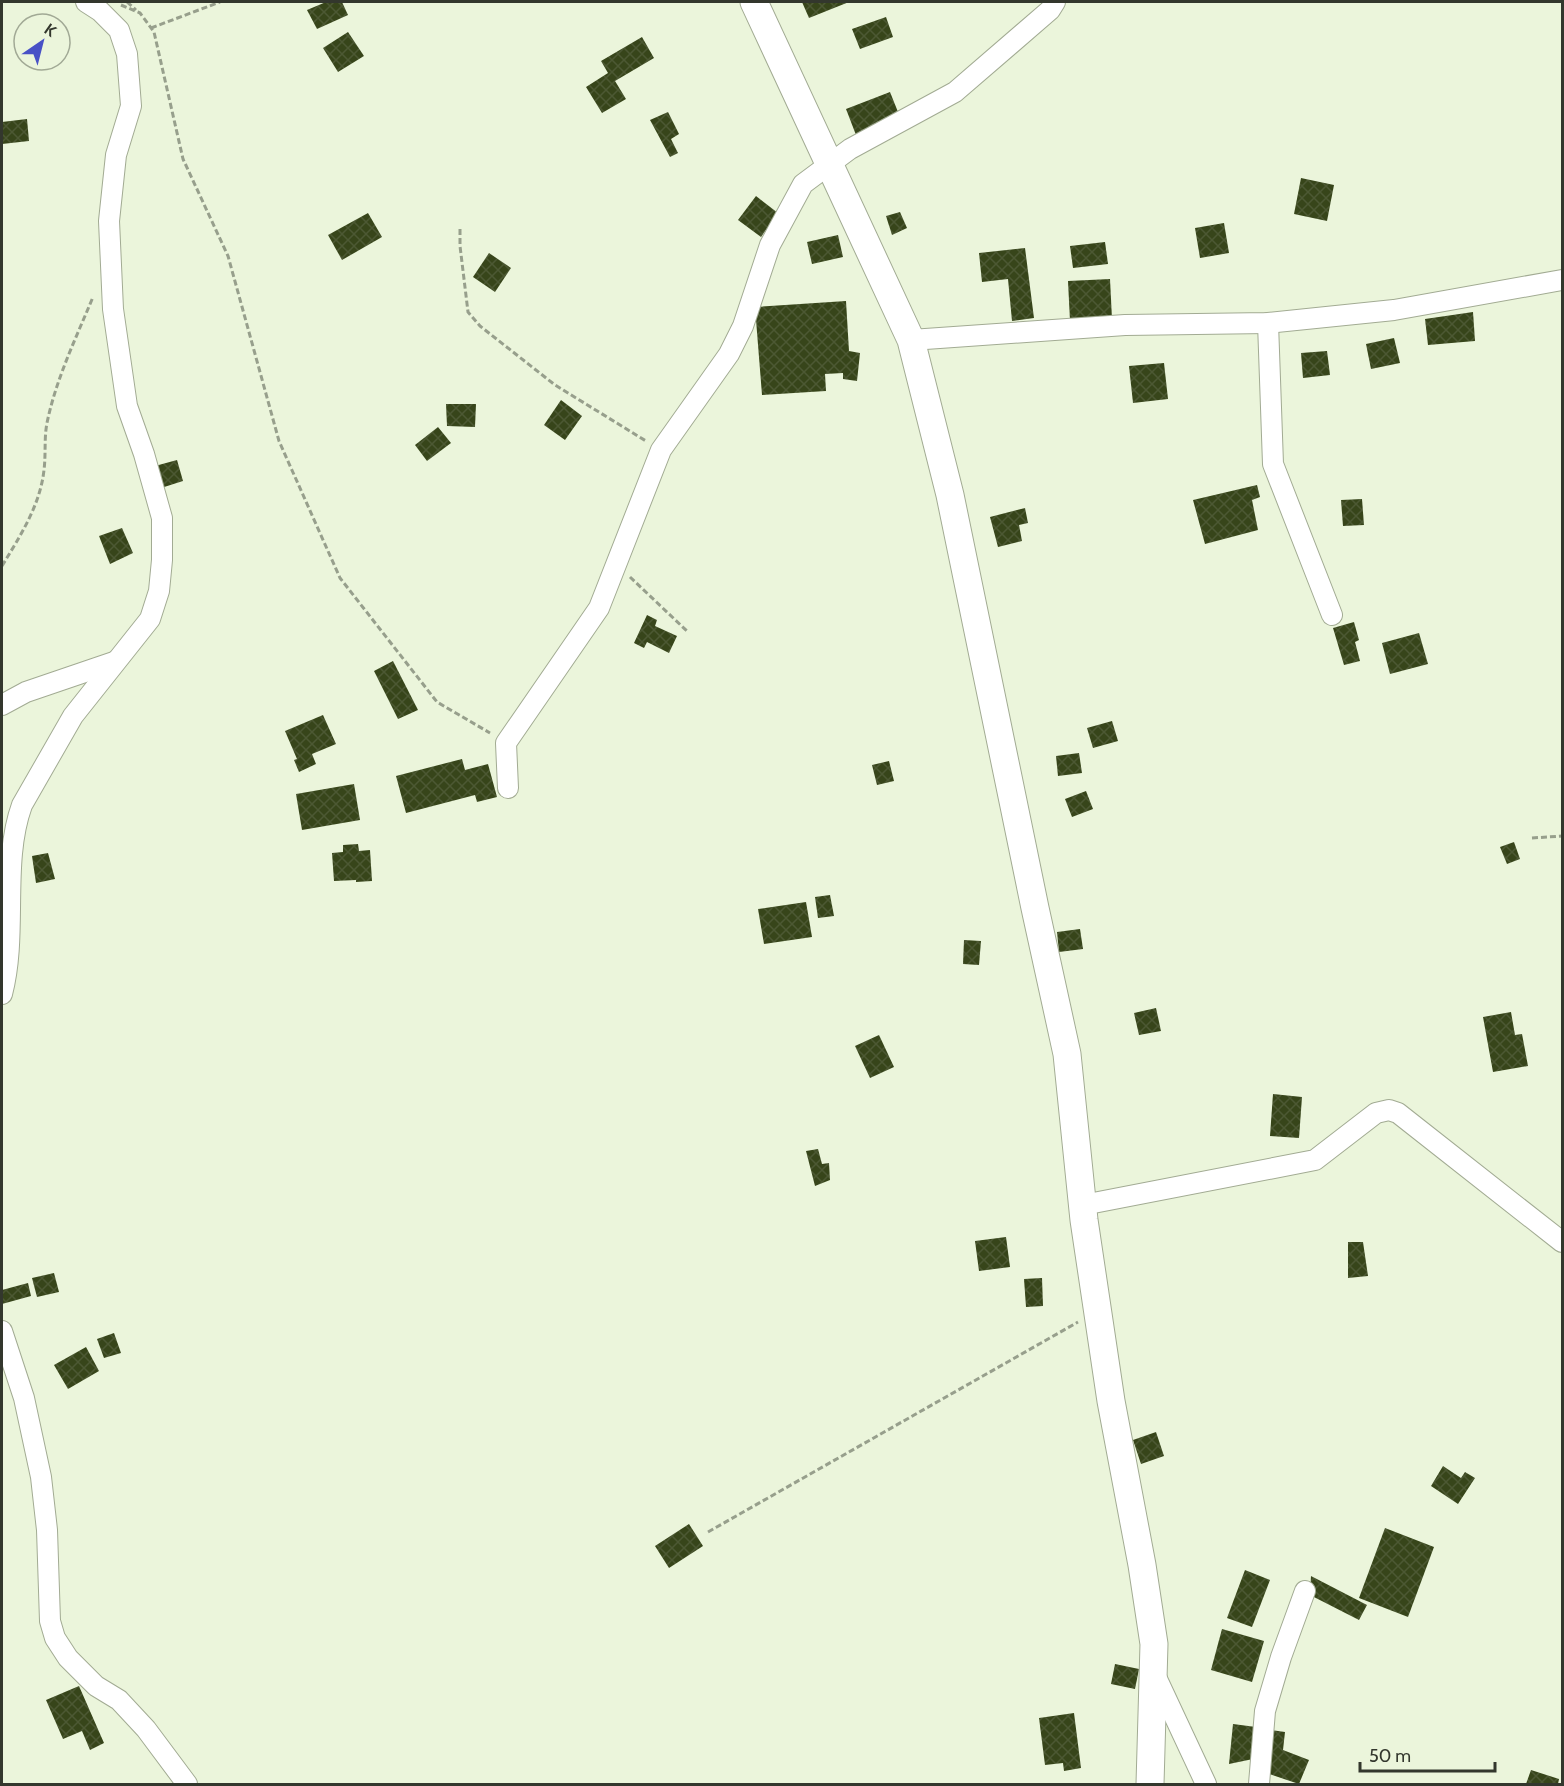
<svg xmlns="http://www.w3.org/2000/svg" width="1564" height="1786" viewBox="0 0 1564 1786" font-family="Cabin,sans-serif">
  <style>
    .building { fill: url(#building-cross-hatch) }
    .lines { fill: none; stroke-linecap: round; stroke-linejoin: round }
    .street-casing { stroke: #a2ab93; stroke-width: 22 }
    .secondary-casing { stroke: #a2ab93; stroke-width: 29 }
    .path { stroke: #979f8c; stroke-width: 3; stroke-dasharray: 6 3; stroke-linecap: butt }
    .street { stroke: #fff; stroke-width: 20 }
    .secondary { stroke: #fff; stroke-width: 27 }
  </style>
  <defs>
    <pattern id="building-cross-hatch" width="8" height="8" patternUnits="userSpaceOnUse" patternTransform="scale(1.5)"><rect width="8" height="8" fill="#37451a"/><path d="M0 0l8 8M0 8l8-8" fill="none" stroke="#4c5833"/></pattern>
  </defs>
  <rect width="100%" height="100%" fill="#ebf5db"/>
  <!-- building -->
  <g class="building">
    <polygon points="326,2 342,2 348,15 317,29 307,10"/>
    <polygon points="802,2 849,2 809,18"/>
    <polygon points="886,17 893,37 860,49 852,29"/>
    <polygon points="348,32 364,56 338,72 323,48"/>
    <polygon points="642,37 654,58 615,81 626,99 602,113 586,87 608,73 601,61"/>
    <polygon points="890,92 900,117 856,135 846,109"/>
    <polygon points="668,112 679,134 671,139 678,153 670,157 650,120"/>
    <polygon points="27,119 29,141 2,144 2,122"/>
    <polygon points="1301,178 1334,185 1327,221 1294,214"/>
    <polygon points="756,196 778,213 761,237 738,220"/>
    <polygon points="900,212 907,228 892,235 886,216"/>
    <polygon points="368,213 382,237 342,260 328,235"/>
    <polygon points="1224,223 1229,253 1200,258 1195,228"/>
    <polygon points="838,235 843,257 812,264 807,242"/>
    <polygon points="1105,242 1108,264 1073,268 1070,246"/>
    <polygon points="1025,248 1034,318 1012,321 1008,279 982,282 979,253"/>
    <polygon points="489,253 511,268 495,292 473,277"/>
    <polygon points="1110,279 1112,319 1070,321 1068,281"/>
    <polygon points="846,301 849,351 860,353 857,381 843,379 843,373 825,374 826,391 762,395 755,307"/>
    <polygon points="1473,312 1475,341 1428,345 1425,319"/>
    <polygon points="1394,338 1400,363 1371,369 1366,344"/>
    <polygon points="1327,351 1330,375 1303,378 1301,353"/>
    <polygon points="1164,363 1168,399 1133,403 1129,366"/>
    <polygon points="561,400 582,416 565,440 544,425"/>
    <polygon points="446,404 476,404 475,427 447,426"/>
    <polygon points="438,427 451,443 427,461 415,445"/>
    <polygon points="177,460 183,481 161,488 155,466"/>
    <polygon points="1257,485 1260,497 1252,500 1258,530 1205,544 1193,500"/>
    <polygon points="1362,499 1364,525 1343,526 1341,500"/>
    <polygon points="1025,508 1028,523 1019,525 1022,541 998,547 990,517"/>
    <polygon points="122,528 133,553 110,564 99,536"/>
    <polygon points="647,615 657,620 655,626 677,636 669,653 647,642 644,648 634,643"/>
    <polygon points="1354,622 1359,640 1355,642 1360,661 1344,665 1333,628"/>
    <polygon points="1419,633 1428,664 1390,674 1382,643"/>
    <polygon points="393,661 418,710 398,719 374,671"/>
    <polygon points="323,715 336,744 312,754 316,764 299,772 294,760 297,759 285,731"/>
    <polygon points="1112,721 1118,741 1093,748 1087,728"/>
    <polygon points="1079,753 1082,773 1058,776 1056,756"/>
    <polygon points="462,759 465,770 488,764 497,797 477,802 475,795 406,813 396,776"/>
    <polygon points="889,761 894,781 877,785 872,765"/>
    <polygon points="354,784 360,820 302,830 296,794"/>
    <polygon points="1086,791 1093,809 1072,817 1065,799"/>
    <polygon points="1514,842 1520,859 1507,864 1500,847"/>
    <polygon points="358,844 359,851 370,850 372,881 356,882 356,880 334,881 332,853 343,852 343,845"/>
    <polygon points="48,853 55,879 36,883 32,856"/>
    <polygon points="830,895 834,916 818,918 815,897"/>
    <polygon points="806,902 812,937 764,944 758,909"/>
    <polygon points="1080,929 1083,949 1059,952 1057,932"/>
    <polygon points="964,940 981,941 979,965 963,964"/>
    <polygon points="1156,1008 1161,1031 1139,1035 1134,1013"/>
    <polygon points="1511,1012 1515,1035 1522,1034 1528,1066 1493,1072 1483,1017"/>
    <polygon points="879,1035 894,1067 870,1078 855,1046"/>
    <polygon points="1273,1094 1302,1097 1299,1138 1270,1136"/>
    <polygon points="818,1149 822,1164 829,1163 830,1180 815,1186 806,1151"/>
    <polygon points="1006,1237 1010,1267 979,1271 975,1241"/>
    <polygon points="1348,1242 1363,1242 1368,1276 1348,1278"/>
    <polygon points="54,1273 59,1292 37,1297 32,1278"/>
    <polygon points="1042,1278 1043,1306 1026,1307 1024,1279"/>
    <polygon points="28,1283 31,1296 2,1304 2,1290"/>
    <polygon points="114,1333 121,1353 104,1358 97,1339"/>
    <polygon points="86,1347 99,1371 68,1389 54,1365"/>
    <polygon points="1156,1432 1164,1456 1141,1464 1133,1440"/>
    <polygon points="1443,1466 1461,1478 1465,1472 1475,1478 1458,1504 1431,1486"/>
    <polygon points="689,1524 703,1546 669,1568 655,1546"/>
    <polygon points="1385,1528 1434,1547 1408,1617 1359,1598"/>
    <polygon points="1245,1570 1270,1580 1252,1627 1227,1618"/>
    <polygon points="1311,1576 1367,1605 1359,1620 1310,1595"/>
    <polygon points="1222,1629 1264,1641 1252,1682 1211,1670"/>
    <polygon points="1115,1664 1139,1669 1135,1689 1111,1684"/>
    <polygon points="79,1686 104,1743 90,1750 82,1731 63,1739 46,1700"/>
    <polygon points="1074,1713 1081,1768 1064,1771 1063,1763 1045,1765 1039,1718"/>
    <polygon points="1233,1724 1256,1727 1253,1759 1229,1764"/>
    <polygon points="1271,1730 1285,1732 1283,1750 1309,1760 1299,1784 1266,1773"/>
    <polygon points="1531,1770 1559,1779 1558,1784 1526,1784"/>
  </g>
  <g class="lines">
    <!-- street casing -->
    <g class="street-casing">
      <g id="street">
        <polyline points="1268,323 1273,464 1332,615"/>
        <polyline points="911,340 1125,325 1268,323 1394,310 1562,280"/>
        <polyline points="2,705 26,692 114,662"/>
        <polyline points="508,788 506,743 599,608 661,450 729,354 743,326 770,245 803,184 850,149 955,92 1050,10 1055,2"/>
        <path d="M2 994C18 933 1 863 22 805L73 716 150 619 159 591 162 560V518L144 454 127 406 113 309 109 221 116 155 131 106 127 54 119 30 100 11 86 2"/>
        <polyline points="1083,1205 1315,1160 1376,1113 1389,1110 1398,1113 1562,1242"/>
        <polyline points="2,1331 24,1398 41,1477 47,1530 50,1621 55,1638 68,1658 96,1686 119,1700 146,1729 187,1784"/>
        <polyline points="1156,1677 1206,1784"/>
        <polyline points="1259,1784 1265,1711 1281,1657 1305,1591"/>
      </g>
    </g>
    <!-- secondary casing -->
    <g class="secondary-casing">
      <polyline id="secondary" points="754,2 911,340 950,495 1035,908 1067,1054 1084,1220 1111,1401 1142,1565 1154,1644 1150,1784"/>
    </g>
    <!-- path -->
    <g class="path">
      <polyline points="127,2 136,10"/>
      <polyline points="121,5 140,13 154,32 183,159 228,256 279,441 340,578 437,702 490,733"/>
      <polyline points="151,28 220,2"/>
      <polyline points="460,229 460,246 468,312 480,326 555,385 646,441"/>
      <path d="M2 566C20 536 40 506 44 470 46 454 44 438 47 423 56 379 76 338 93 297"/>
      <polyline points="630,577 688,632"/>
      <polyline points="1532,838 1562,836"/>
      <polyline points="708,1532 1078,1322"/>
    </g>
    <!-- street -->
    <use href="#street" class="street"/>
    <!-- secondary -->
    <use href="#secondary" class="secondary"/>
  </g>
  <!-- border -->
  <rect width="1564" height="1786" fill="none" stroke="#33372d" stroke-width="6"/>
  <!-- north arrow -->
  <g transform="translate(42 42) rotate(35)"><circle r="28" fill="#ebf5db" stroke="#a1a995" stroke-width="1.5"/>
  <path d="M0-4.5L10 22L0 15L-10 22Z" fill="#4851c6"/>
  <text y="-9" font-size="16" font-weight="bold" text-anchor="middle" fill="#33372d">K</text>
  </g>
  <!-- scale -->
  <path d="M1360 1762v9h135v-9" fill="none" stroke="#33372d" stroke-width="3"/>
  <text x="1369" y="1762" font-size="18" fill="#33372d" stroke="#ebf5db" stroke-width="4.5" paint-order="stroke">50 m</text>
</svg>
